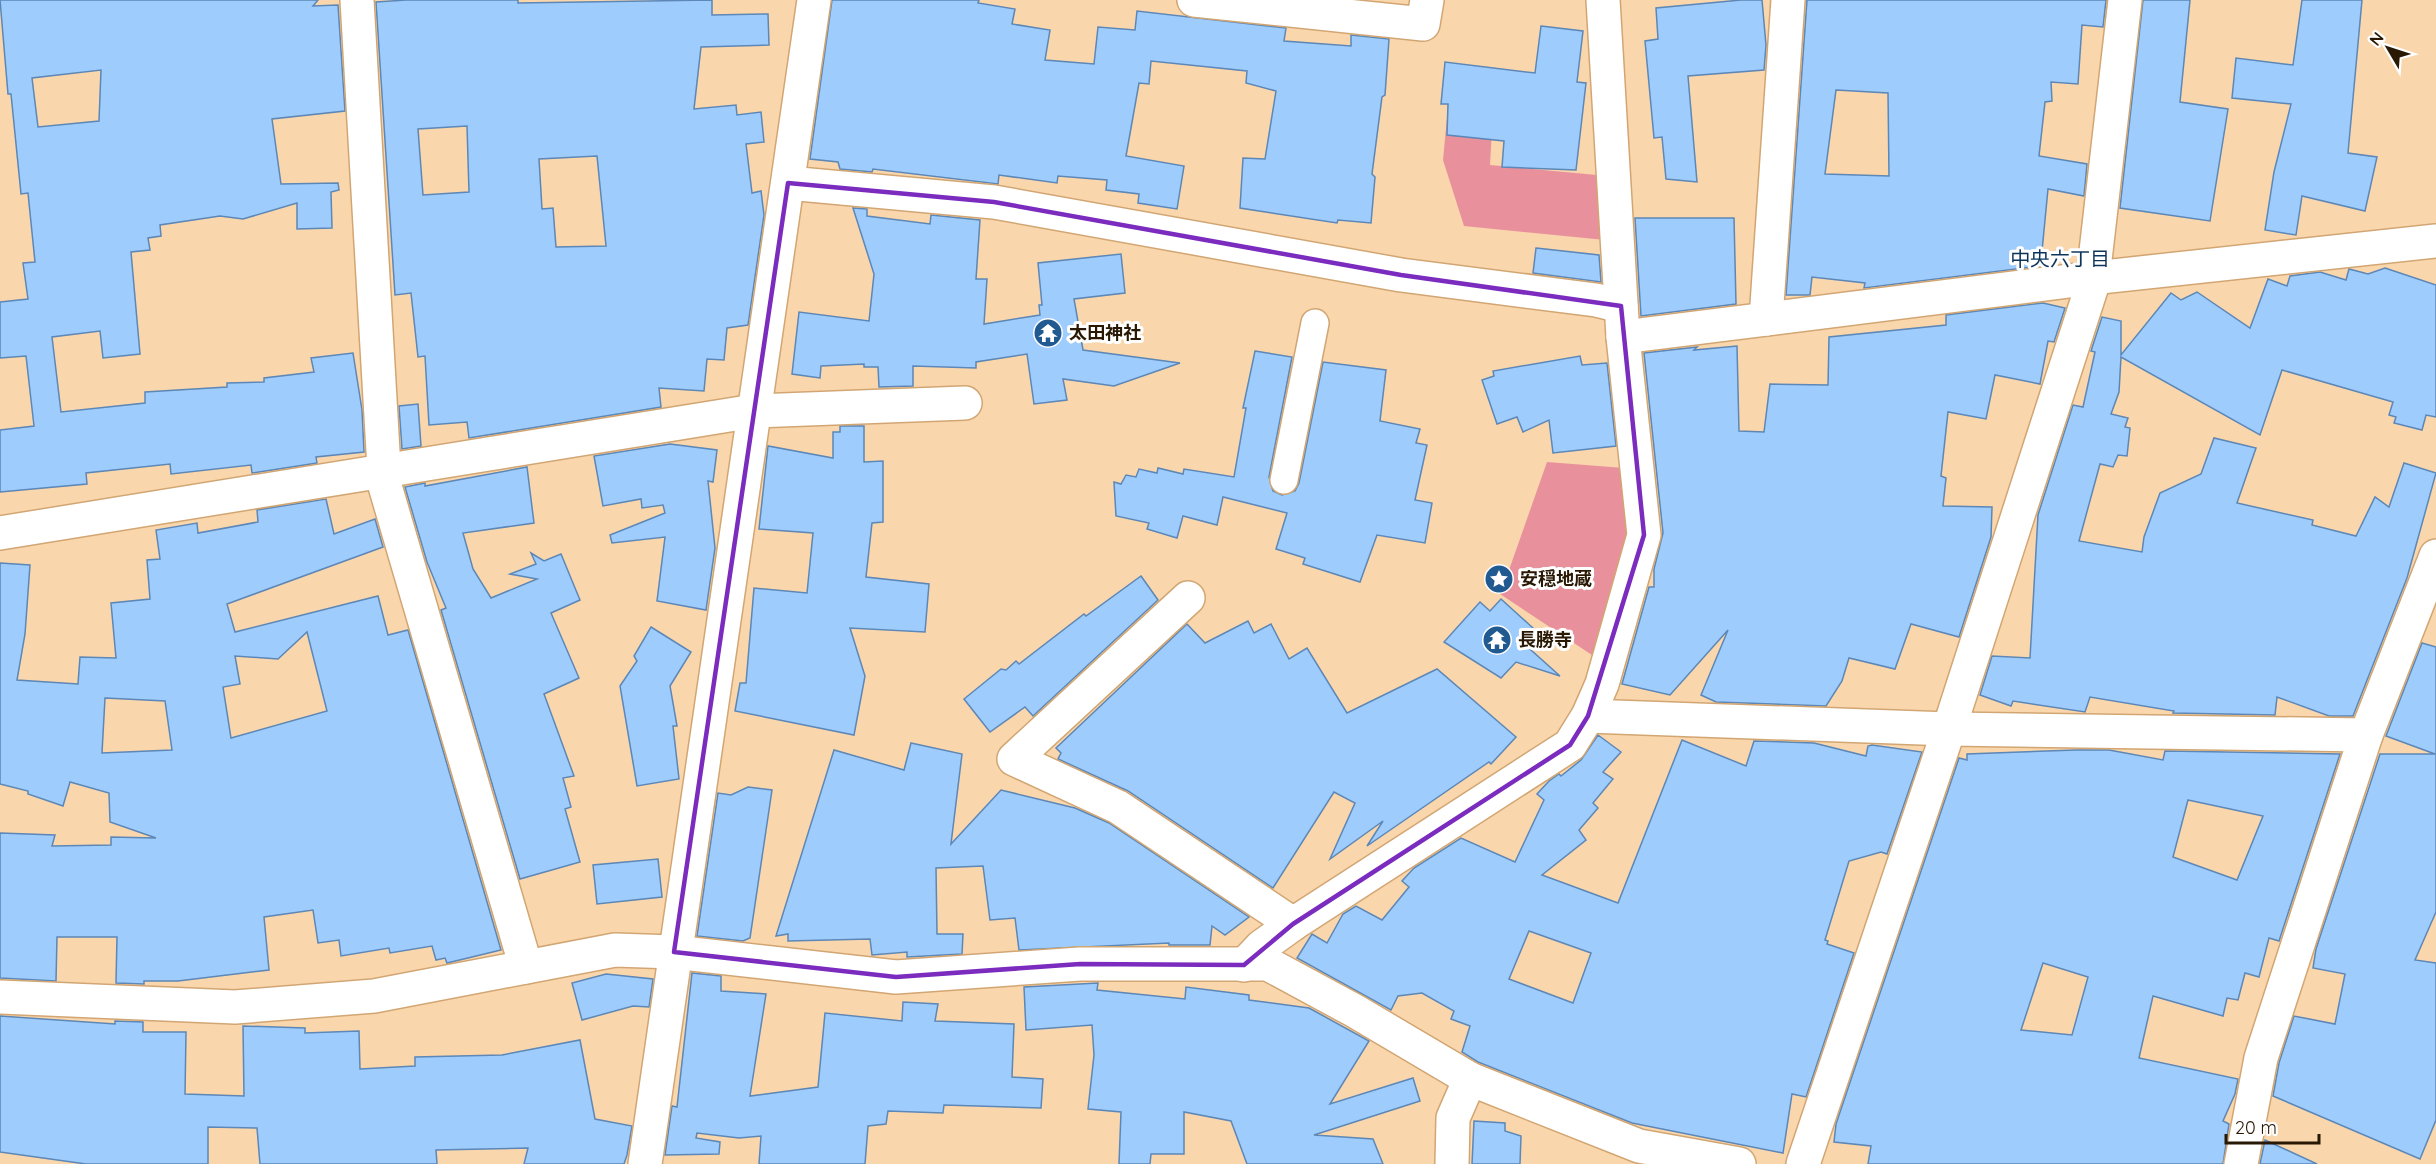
<svg xmlns="http://www.w3.org/2000/svg" width="2436" height="1164" viewBox="0 0 2436 1164" font-family="Quicksand,'Noto Sans JP',sans-serif">
  <style>
    .green { fill: #e8919d }
    .building { fill: #9eccfd; stroke: #5c87b6; stroke-width: 1.5; fill-rule: evenodd }
    .lines { fill: none; stroke-linecap: round; stroke-linejoin: round }
    .pedestrian-casing { stroke: #d2a673; stroke-width: 30 }
    .minor-casing { stroke: #d2a673; stroke-width: 36 }
    .pedestrian { stroke: #fff; stroke-width: 27 }
    .minor { stroke: #fff; stroke-width: 33 }
    .marked { fill: none; stroke: #7b2cbf; stroke-width: 4.5; stroke-linejoin: round }
    .labels { text-anchor: middle; stroke-width: 6; stroke-linejoin: round; paint-order: stroke }
    .poi-label { font-size: 18px; font-weight: bold; fill: #291804; stroke: #fefefe; text-anchor: start }
    .neighbourhood-label { font-size: 20px; fill: #0c345a; stroke: #fefefe }
  </style>
  <rect width="100%" height="100%" fill="#fad6ac"/>
  <!-- green -->
  <g class="green">
    <polygon points="1448,107 1493,111 1490,165 1597,175 1605,240 1464,226 1443,160"/>
    <polygon points="1547,462 1624,468 1629,538 1595,657 1497,592 1509,570"/>
  </g>
  <!-- building -->
  <g class="building">
    <path d="M0 0H318L313 6 338 5 345 111 272 119 281 184 338 183 339 190 331 192 332 228 297 229V203L243 219 220 216 160 225 161 236 148 238 150 250 131 252 140 354 103 358 100 331 52 337 61 412 145 403V392L227 387V383L264 382V378L314 372 311 358 353 353 362 410 364 452 316 457 317 463 252 473 251 465 171 474 170 464 86 473 87 484 0 492V430L34 426 26 356 0 358V302L28 299 23 263 35 262 28 193 21 194 11 94H8ZM101 70 99 121 38 127 32 78Z"/>
    <path d="M406 0H518V3L712 0V15L768 14 769 45 701 47 694 109 736 105 737 115 761 112 764 142 746 144 752 193 761 191 764 215 748 325 727 328 724 360 707 359 704 391 659 388 661 407 469 438 467 422 429 425 425 356 418 357 411 293 395 295 376 2ZM467 126 469 192 423 195 418 129ZM597 156 606 246 556 247 553 208 542 209 539 159Z"/>
    <polygon points="832,0 979,0 978,3 1015,9 1012,24 1050,30 1045,60 1094,64 1098,27 1135,30 1137,11 1286,28 1284,41 1351,46 1351,35 1389,39 1385,95 1382,97 1372,174 1375,177 1371,223 1338,220 1337,223 1240,208 1243,158 1265,159 1276,91 1246,83 1247,71 1151,61 1149,84 1139,83 1126,156 1184,166 1177,209 1138,203 1139,194 1106,190 1107,180 1058,176 1057,183 999,175 998,184 873,169 872,172 840,169 838,162 810,159"/>
    <polygon points="1741,0 1762,0 1766,45 1764,70 1688,76 1697,182 1666,179 1662,137 1654,138 1645,41 1658,39 1656,8"/>
    <path d="M1807 0H2106L2103 27 2082 25 2078 84 2051 82 2052 101 2045 102 2039 156 2087 164 2084 196 2048 189 2042 251 2049 253 2047 265 1864 288 1865 283 1812 277 1810 295H1786ZM1836 90 1888 93 1889 176 1825 174Z"/>
    <polygon points="2143,0 2190,0 2180,102 2228,109 2210,221 2120,208"/>
    <polygon points="2302,0 2362,0 2348,153 2377,157 2365,211 2302,196 2296,235 2265,230 2274,172 2291,104 2232,98 2236,58 2293,65"/>
    <polygon points="1541,26 1583,31 1577,82 1586,83 1576,170 1502,167 1504,141 1447,135 1448,104 1441,104 1445,62 1535,73"/>
    <polygon points="853,208 867,209 867,216 930,224 931,215 980,220 976,279 987,279 984,324 1040,315 1039,305 1042,305 1038,263 1121,254 1125,293 1074,299 1083,350 1180,363 1114,386 1063,379 1067,400 1034,404 1027,354 976,362 976,368 913,366 913,386 879,387 878,367 864,367 864,364 821,366 820,378 792,374 799,312 869,321 874,274"/>
    <polygon points="1635,218 1734,218 1736,304 1641,316"/>
    <polygon points="1536,248 1599,255 1601,282 1533,273"/>
    <polygon points="2385,268 2436,285 2436,417 2426,415 2422,430 2394,423 2396,417 2389,415 2393,402 2282,370 2260,435 2121,357 2119,392 2111,414 2128,418 2125,427 2130,428 2127,456 2118,455 2113,467 2100,464 2079,541 2142,552 2144,537 2160,493 2201,474 2214,438 2256,448 2237,503 2313,520 2312,525 2356,536 2375,497 2389,507 2404,463 2436,473 2407,578 2353,716 2329,716 2277,697 2275,715 2173,713 2174,711 2090,697 2085,712 2013,701 2011,706 1980,695 1992,656 2030,658 2038,515 2073,405 2083,407 2095,352 2091,351 2102,317 2121,321 2121,355 2171,293 2181,300 2197,292 2250,328 2268,279 2287,286 2290,276 2320,272 2346,280 2349,269 2368,274"/>
    <polygon points="2043,303 2065,308 2054,342 2048,341 2040,384 1995,375 1986,419 1948,412 1941,476 1946,478 1943,506 1992,507 1991,537 1959,637 1911,624 1895,669 1849,658 1842,681 1826,706 1716,702 1701,695 1728,630 1670,695 1622,684 1649,587 1654,587 1654,569 1663,533 1644,353 1697,347 1694,350 1737,346 1739,431 1764,432 1770,384 1828,385 1829,337 1946,325 1946,315"/>
    <polygon points="1255,351 1292,357 1269,477 1273,491 1282,495 1295,491 1299,483 1323,362 1386,370 1380,421 1420,429 1416,443 1427,445 1415,500 1432,503 1425,543 1377,535 1360,582 1303,564 1305,558 1276,549 1287,513 1223,497 1217,525 1183,516 1177,538 1147,529 1149,523 1116,516 1114,482 1121,484 1126,475 1136,477 1139,469 1157,473 1158,468 1183,474 1184,469 1234,477 1246,408 1243,408"/>
    <polygon points="1580,356 1582,365 1607,363 1616,446 1553,453 1549,420 1523,432 1517,417 1497,424 1482,380 1494,376 1493,371"/>
    <polygon points="418,404 421,446 402,449 399,406"/>
    <polygon points="840,426 864,426 864,462 883,461 883,522 872,523 866,577 929,584 925,632 850,628 865,676 854,735 735,711 740,683 746,683 754,588 807,593 813,533 759,529 768,446 833,458 833,432 840,432"/>
    <polygon points="670,444 717,450 713,482 708,481 715,548 706,610 657,601 665,537 612,543 610,535 665,513 663,505 642,508 641,499 603,506 594,456"/>
    <polygon points="527,467 534,523 463,533 473,569 491,598 537,579 510,574 536,564 531,553 544,561 561,554 580,600 551,613 579,678 544,694 574,776 563,778 571,807 565,809 580,862 520,879 441,610 446,608 427,562 405,487 425,483 425,486"/>
    <path d="M326 499 334 534 375 519 383 547 227 604 235 632 378 596 388 635 408 630 501 950 447 963 445 958 436 960 432 946 390 953 389 948 341 956 339 940 318 943 313 910 264 917 269 970 178 981H144V984L116 983 117 937H57L56 981 0 978V833L55 835 52 846 111 845V837L156 838 110 822 109 793 70 782 63 806 28 794V791L0 784V563L30 565 25 634 17 680 78 684 80 657 116 658 111 603 150 599 147 560 160 559 156 530 197 523 198 533 258 522 257 510ZM307 632 327 711 231 738 223 687 240 684 235 656 278 659ZM105 698 165 701 172 750 102 753Z"/>
    <polygon points="1141,576 1158,600 1033,716 1025,707 990,732 964,699 1001,669 1006,670 1016,661 1019,664 1084,614 1086,616"/>
    <polygon points="1501,599 1533,628 1522,642 1560,676 1516,662 1501,678 1444,642 1480,602 1490,611"/>
    <polygon points="1248,621 1254,633 1271,624 1289,659 1307,648 1347,713 1437,669 1516,737 1491,764 1489,762 1367,846 1383,821 1330,859 1355,803 1334,792 1273,888 1128,791 1058,759 1061,753 1056,748 1187,624 1205,643"/>
    <polygon points="651,627 691,652 670,686 677,726 673,726 679,779 637,786 620,686 637,661 634,656"/>
    <polygon points="2422,643 2436,647 2436,912 2415,960 2436,963 2436,1120 2420,1159 2273,1096 2279,1063 2294,1016 2335,1024 2345,974 2313,968 2316,949 2380,754 2435,754 2386,736"/>
    <path d="M1598 735 1621 752 1603 772 1613 779 1593 803 1598 808 1579 830 1586 840 1542 875 1618 903 1682 740 1746 766 1754 741 1814 743 1866 756 1868 746 1872 745 1922 752 1887 854 1881 852 1849 861 1825 940 1828 941 1827 944 1854 953 1806 1097 1792 1094 1783 1153 1632 1123 1478 1062 1462 1052 1470 1026 1451 1019 1454 1011 1422 993 1398 996 1391 1010 1297 958 1312 934 1327 943 1343 914 1356 906 1382 920 1409 887 1402 881 1414 868 1461 838 1515 862 1544 800 1537 794 1549 781 1559 774 1561 776 1581 760ZM1529 931 1591 953 1573 1003 1509 979Z"/>
    <polygon points="911,743 962,754 951,844 1001,790 1075,808 1109,823 1249,917 1225,935 1212,926 1210,945 1169,945 1169,943 1019,950 1015,918 990,920 983,866 936,868 937,934 963,934 962,954 907,957 907,952 872,955 870,939 788,941 788,934 776,936 834,750 904,770"/>
    <path d="M2076 750H2109L2163 760 2165 751 2340 754 2279 941 2269 938 2259 977 2245 973 2238 1000 2227 998 2223 1016 2153 996 2139 1058 2238 1079 2235 1094 2223 1121 2229 1124 2223 1164H1868L1871 1146 1834 1142 1836 1124 1959 758 1967 760V754ZM2188 800 2263 816 2237 880 2173 857ZM2043 963 2088 977 2072 1035 2021 1030Z"/>
    <polygon points="748,787 772,790 750,938 743,941 697,936 718,793 731,795"/>
    <polygon points="658,859 662,897 597,904 593,865"/>
    <polygon points="692,973 721,976 721,991 766,994 750,1096 818,1087 825,1013 902,1021 903,1002 938,1004 935,1021 1014,1024 1012,1077 1043,1079 1041,1108 944,1105 943,1113 888,1111 886,1124 868,1126 865,1164 759,1164 761,1136 739,1138 697,1133 696,1138 720,1142 719,1154 665,1155 672,1106 677,1107"/>
    <polygon points="606,974 653,979 649,1007 633,1006 582,1020 572,983"/>
    <polygon points="1098,983 1097,990 1185,999 1186,987 1249,995 1249,1000 1309,1008 1369,1041 1330,1104 1413,1078 1420,1101 1314,1135 1373,1139 1383,1164 1247,1164 1231,1121 1184,1112 1184,1154 1151,1154 1150,1164 1119,1164 1121,1112 1088,1109 1094,1055 1092,1025 1026,1030 1024,987"/>
    <polygon points="0,1016 115,1024 115,1021 143,1022 143,1032 186,1032 185,1094 244,1096 243,1026 305,1028 305,1033 359,1031 360,1069 415,1066 415,1057 502,1055 580,1040 595,1119 632,1126 627,1155 624,1164 524,1164 528,1148 436,1150 437,1164 260,1164 257,1128 208,1127 208,1164 86,1164 0,1152"/>
    <polygon points="1474,1121 1505,1123 1505,1131 1521,1136 1520,1164 1472,1164"/>
    <polygon points="2265,1140 2317,1164 2260,1164"/>
  </g>
  <g class="lines">
    <!-- pedestrian casing -->
    <g class="pedestrian-casing">
      <polyline id="pedestrian" points="1284,480 1315,323"/>
    </g>
    <!-- minor casing -->
    <g class="minor-casing">
      <g id="minor">
        <polyline points="357,0 385,486 526,967"/>
        <polyline points="1194,0 1423,24 1427,0"/>
        <polyline points="788,183 994,202 1401,275 1596,300 1621,306"/>
        <polyline points="1766,319 1788,0"/>
        <polyline points="1623,337 2093,278 2436,241"/>
        <polyline points="0,533 754,411 965,403"/>
        <polyline points="1188,598 1014,759 1118,807 1293,924"/>
        <polyline points="1588,716 1949,729 2366,735"/>
        <polyline points="1244,965 1261,947 1293,924 1570,745 1588,716 1602,684 1644,535 1623,337 1603,0"/>
        <polyline points="0,997 235,1007 374,996 615,950 674,952 896,977 1080,964 1268,964 1355,1011 1470,1079 1639,1146 1739,1164"/>
        <polyline points="645,1164 814,0"/>
        <polyline points="1452,1164 1453,1118 1470,1079"/>
        <polyline points="1803,1164 1949,729 2092,286 2125,0"/>
        <polyline points="2241,1164 2261,1058 2366,735 2436,556"/>
      </g>
    </g>
    <!-- pedestrian -->
    <use href="#pedestrian" class="pedestrian"/>
    <!-- minor -->
    <use href="#minor" class="minor"/>
  </g>
  <!-- marked area -->
  <path class="marked" d="M788 183 994 202 1401 275 1621 306 1644 535 1588 716 1570 745 1293 924 1244 965 1080 964 896 977 674 952Z"/>
  <!-- icons -->
  <defs>
    <g id="temple-disc" transform="scale(1.5)"><circle r="9.5" fill="#205a91" stroke="#fefefe"/><path d="M0-6L5-2H3V0L6.5 2.5H4V6H1.5V3h-3V6H-4V2.5H-6.5L-3 0V-2H-5Z" fill="#fff"/></g>
    <g id="sight-disc" transform="scale(1.5)"><circle r="9.5" fill="#205a91" stroke="#fefefe"/><path d="M0-6L1.8-2.2L6-1.7L2.9 1.2L3.7 5.4L0 3.3L-3.7 5.4L-2.9 1.2L-6-1.7L-1.8-2.2Z" fill="#fff"/></g>
  </defs>
  <g fill-rule="evenodd">
    <use href="#temple-disc" x="1048" y="333"/>
    <use href="#sight-disc" x="1499" y="579"/>
    <use href="#temple-disc" x="1497" y="640"/>
  </g>
  <g class="labels">
    <!-- poi labels -->
    <g class="poi-label">
      <text x="1069" y="339">太田神社</text>
      <text x="1520" y="585">安穏地蔵</text>
      <text x="1518" y="646">長勝寺</text>
    </g>
    <!-- neighbourhood labels -->
    <g class="neighbourhood-label">
      <text x="2060" y="266">中央六丁目</text>
    </g>
  </g>
  <!-- north arrow -->
  <g transform="translate(2388 48) rotate(309)" stroke="#fefefe" stroke-width="4.5" paint-order="stroke">
  <path d="M0-4.5L10 22L0 15L-10 22Z" fill="#291804"/>
  <text y="-9" font-size="16" font-weight="bold" text-anchor="middle" fill="#291804">N</text>
  </g>
  <!-- scale -->
  <path d="M2226 1134v9h93v-9" fill="none" stroke="#291804" stroke-width="3"/>
  <text x="2235" y="1134" font-size="18" fill="#291804" stroke="#fefefe" stroke-width="4.5" paint-order="stroke">20 m</text>
</svg>
